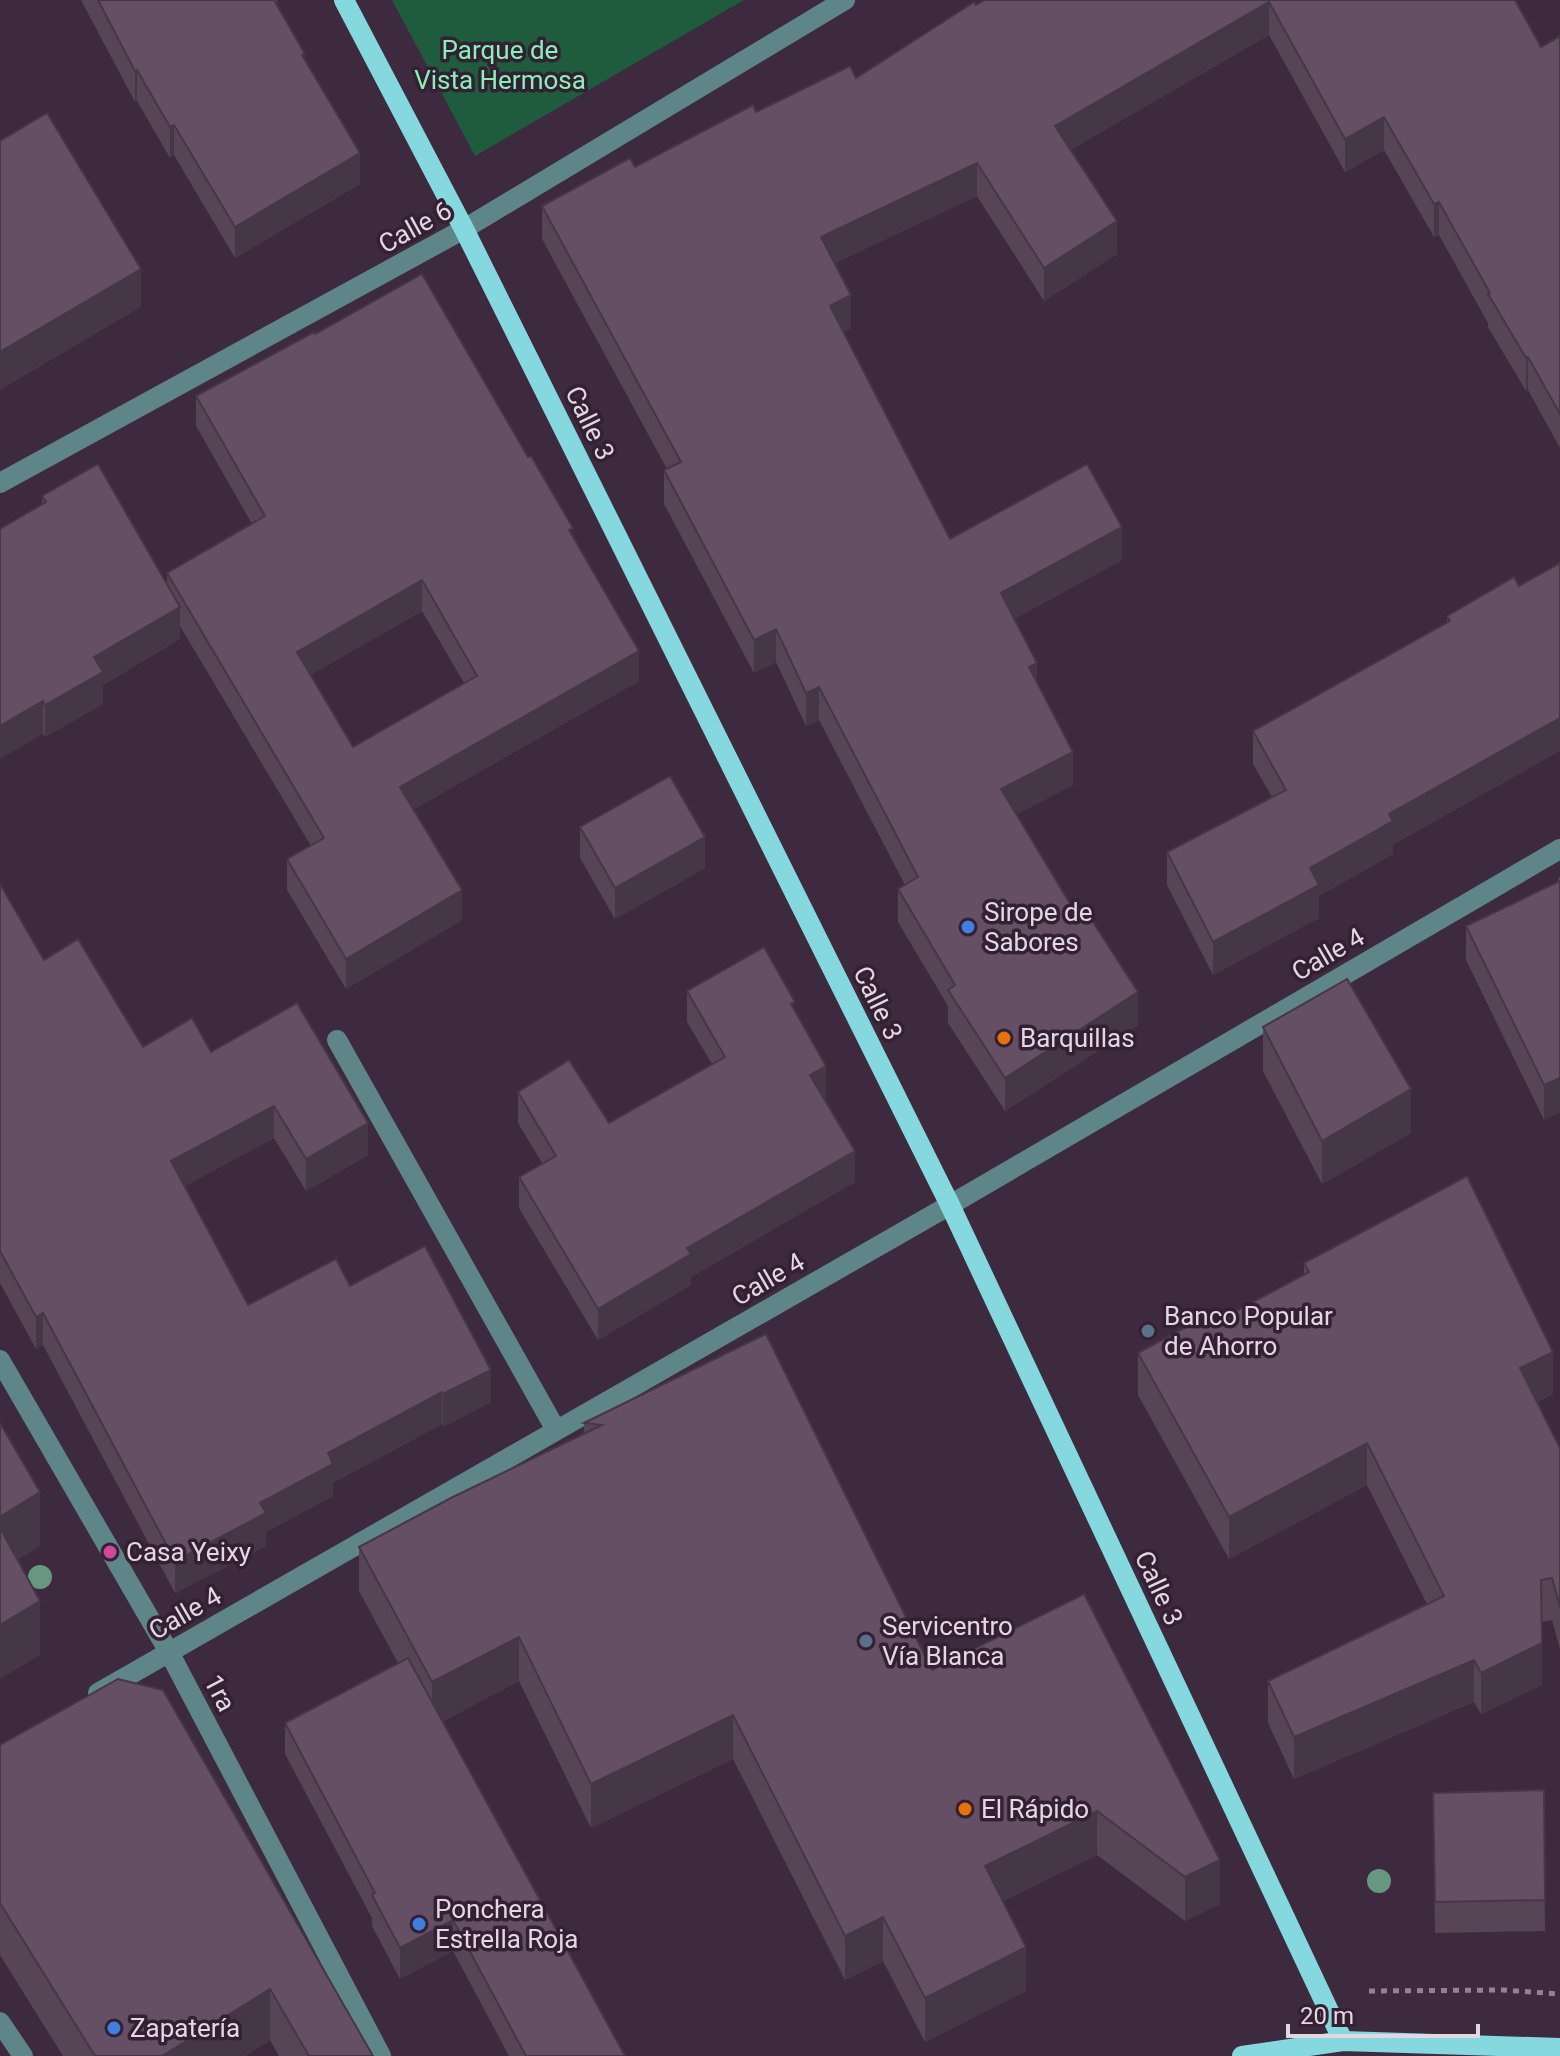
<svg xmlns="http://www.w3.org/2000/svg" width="1560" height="2056" viewBox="0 0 1560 2056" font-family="Roboto,sans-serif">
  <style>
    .green { fill: #1e5c3d }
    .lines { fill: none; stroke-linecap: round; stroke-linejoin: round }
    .path { stroke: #928393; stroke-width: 5; stroke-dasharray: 6 6; stroke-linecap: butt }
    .minor { stroke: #5e8587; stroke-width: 20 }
    .major { stroke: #85d8de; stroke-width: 20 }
    .tree { fill: #679781 }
    .wall { fill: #564457; fill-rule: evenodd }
    .shaded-wall { fill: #463747 }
    .building { fill: #644f65; stroke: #463747; stroke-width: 2; fill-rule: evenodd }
    .shop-dot { fill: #3f7fe0; stroke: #332033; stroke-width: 3 }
    .food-dot { fill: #e8710a; stroke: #332033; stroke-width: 3 }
    .service-dot { fill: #5c6f8a; stroke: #332033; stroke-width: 3 }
    .hotel-dot { fill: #d1479c; stroke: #332033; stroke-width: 3 }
    .labels { text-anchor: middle; stroke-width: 7; stroke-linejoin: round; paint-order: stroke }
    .park-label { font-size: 26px; fill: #89f0b7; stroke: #332033 }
    .street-label { font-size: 26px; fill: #e3d7e3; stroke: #332033 }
    .poi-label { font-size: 26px; fill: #e3d7e3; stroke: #332033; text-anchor: start }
  </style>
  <rect width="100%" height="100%" fill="#3d2a3e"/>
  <!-- green -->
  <polygon class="green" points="392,0 744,0 475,156"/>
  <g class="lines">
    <!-- path -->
    <polyline class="path" points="1369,1991 1503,1990 1560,1994"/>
    <!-- minor -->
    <g class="minor">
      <polyline points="0,483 464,229 845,0"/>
      <polyline points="337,1040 556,1430"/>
      <polyline points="0,1360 169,1652 381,2056"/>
      <polyline points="98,1693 950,1205 1560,849"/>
      <polyline points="0,2022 23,2056"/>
    </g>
    <!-- major -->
    <g class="major">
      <polyline points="344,0 464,229 950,1205 1343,2041"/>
      <polyline points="1242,2056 1343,2041 1560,2048"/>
    </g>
  </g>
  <!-- trees -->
  <g class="tree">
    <circle cx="40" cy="1577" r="12"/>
    <circle cx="1379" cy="1881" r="12"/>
  </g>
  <!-- wall -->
  <g class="wall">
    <polygon points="81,0 277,0 277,4 305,59 360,184 235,258 174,155 170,158 137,101 135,102"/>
    <polygon points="1515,0 1541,47 1560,36 1560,448 1528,390 1526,391 1488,327 1488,323 1439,235 1434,237 1384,150 1345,172 1269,35 1070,150 1117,254 1044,301 977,196 835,263 851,328 843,332 950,539 1122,560 1014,619 1073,785 1017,814 1138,1025 1005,1111 948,1023 948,1006 898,922 898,889 905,885 819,720 806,726 776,662 754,673 664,504 664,470 667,469 542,239 542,206 635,167 756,112 856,78 976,5"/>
    <path d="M315 334 573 536 639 681 414 809 462 920 346 989 287 890V859L311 846 180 626V639L103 685V704L45 737 43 734 42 496 167 583V573L252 524 196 426V396ZM422 611 464 683 353 747 310 675Z"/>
    <polygon points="1519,586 1393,845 1393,854 1319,896 1319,918 1213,975 1167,885 1167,852 1272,797 1253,764 1253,731 1447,622 1447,616"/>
    <polygon points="580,827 705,868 615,919 580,858"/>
    <polygon points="1560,877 1560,1112 1544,1120 1466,960 1466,926 1558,882 1558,878"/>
    <polygon points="0,884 44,960 143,1047 211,1052 368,1155 306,1191 274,1138 184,1186 248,1305 350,1286 491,1402 443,1427 442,1424 333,1483 333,1496 266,1532 266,1546 175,1593 43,1345 36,1349 0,1283"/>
    <polygon points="687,991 795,1011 826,1097 824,1098 855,1182 691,1277 691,1285 598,1340 519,1208 519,1177 542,1163 518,1123 518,1092 609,1123 712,1064 687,1022"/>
    <polygon points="1263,1027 1411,1133 1322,1184 1263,1071"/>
    <polygon points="1304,1263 1553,1394 1537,1402 1560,1448 1560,1649 1552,1620 1542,1622 1542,1685 1481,1714 1474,1702 1294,1779 1268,1723 1268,1681 1427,1604 1367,1485 1229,1559 1138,1395 1138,1353 1209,1326 1304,1275"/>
    <polygon points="766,1334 932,1670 1220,1904 1185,1921 1097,1855 1003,1901 1026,1991 925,2042 883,1961 845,1980 733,1759 591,1828 519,1681 443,1721 625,2056 509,2056 453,1951 400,1979 372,1926 372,1918 285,1754 285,1723 398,1663 359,1591 359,1547 584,1433 584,1423"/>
    <polygon points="0,1745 373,2056 279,2056 270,2040 245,2056 63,2056 0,1955"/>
    <polygon points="1544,1790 1545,1931 1435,1933 1433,1793"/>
  </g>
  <!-- shaded-wall -->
  <g class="shaded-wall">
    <polygon points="1269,2 1269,35 1055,159 1055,126"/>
    <polygon points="137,70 137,101 135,102 135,71"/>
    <polygon points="1384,117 1384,150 1345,172 1345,139"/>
    <polygon points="174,125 174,155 170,158 170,127"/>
    <polygon points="360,153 360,184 235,258 235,227"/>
    <polygon points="977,163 977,196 821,270 821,237"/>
    <polygon points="1439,202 1439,235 1434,237 1434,204"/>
    <polygon points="1117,221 1117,254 1044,301 1044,268"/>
    <polygon points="141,269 141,307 0,390 0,352"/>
    <polygon points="851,295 851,328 830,339 830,306"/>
    <polygon points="1528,357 1528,390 1526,391 1526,358"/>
    <polygon points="1122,527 1122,560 1001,626 1001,593"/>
    <polygon points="422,580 422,611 297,683 297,652"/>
    <polygon points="180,607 180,639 103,685 103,704 45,737 45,705 94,657"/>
    <polygon points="776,629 776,662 754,673 754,640"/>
    <polygon points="639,651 639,681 400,817 400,787"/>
    <polygon points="1037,663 1037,696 1029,667"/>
    <polygon points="819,687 819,720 806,726 806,693"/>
    <polygon points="43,701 43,734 0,759 0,726"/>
    <polygon points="1560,718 1560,751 1393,845 1393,854 1319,896 1319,918 1213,975 1213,942 1310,868 1389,814"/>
    <polygon points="1073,752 1073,785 1001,822 1001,789"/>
    <polygon points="705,837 705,868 615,919 615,888"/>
    <polygon points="462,890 462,920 346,989 346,959"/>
    <polygon points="1138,992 1138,1025 1005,1111 1005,1078"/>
    <polygon points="826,1066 826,1097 810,1106 810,1075"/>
    <polygon points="1560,1078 1560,1112 1544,1120 1544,1085"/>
    <polygon points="1411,1089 1411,1133 1322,1184 1322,1141"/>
    <polygon points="274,1106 274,1138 171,1194 171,1161"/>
    <polygon points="368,1123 368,1155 306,1191 306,1159"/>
    <polygon points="855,1151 855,1182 691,1277 691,1285 598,1340 598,1309 687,1248"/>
    <polygon points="43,1313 43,1345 36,1349 36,1317"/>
    <polygon points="1553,1352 1553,1394 1520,1409 1520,1368"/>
    <polygon points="491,1370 491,1402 443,1427 443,1394"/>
    <polygon points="442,1392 442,1424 333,1483 333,1496 266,1532 266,1546 175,1593 175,1561 260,1503 328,1453"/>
    <polygon points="1367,1443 1367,1485 1229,1559 1229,1517"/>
    <polygon points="40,1492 40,1546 0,1571 0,1517"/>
    <polygon points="40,1601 40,1655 0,1679 0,1625"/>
    <polygon points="519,1637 519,1681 432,1726 432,1682"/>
    <polygon points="1542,1643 1542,1685 1481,1714 1481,1673"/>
    <polygon points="1474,1660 1474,1702 1294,1779 1294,1737"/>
    <polygon points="733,1715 733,1759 591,1828 591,1784"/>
    <polygon points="1097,1811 1097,1855 985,1910 985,1866"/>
    <polygon points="1220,1860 1220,1904 1185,1921 1185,1877"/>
    <polygon points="883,1917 883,1961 845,1980 845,1936"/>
    <polygon points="453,1920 453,1951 400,1979 400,1948"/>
    <polygon points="1026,1947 1026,1991 925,2042 925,1998"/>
    <polygon points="270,1989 270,2040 245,2056 162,2056"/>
  </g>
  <!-- building -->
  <g class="building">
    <polygon points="98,0 274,0 305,54 302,55 360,153 235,227 174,125 170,127 137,70 135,71"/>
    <polygon points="985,0 1515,0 1541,47 1560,36 1560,414 1528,357 1526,358 1488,294 1490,293 1439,202 1434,204 1384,117 1345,139 1269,2 1055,126 1117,221 1044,268 977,163 821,237 851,295 830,306 950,539 1087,464 1122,527 1001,593 1037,663 1029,667 1073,752 1001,789 1074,910 1082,905 1138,992 1005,1078 948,990 955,985 898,889 918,877 819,687 806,693 776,629 754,640 664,470 681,462 542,206 630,158 635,167 753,105 756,112 850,66 856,78 974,2 976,5"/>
    <polygon points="47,113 141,269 0,352 0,141"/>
    <path d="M422 274 528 457 531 456 573 528 569 530 639 651 400 787 462 890 346 959 287 859 324 838 167 573 265 516 196 396 314 332 315 334ZM422 580 477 676 353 747 297 652Z"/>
    <polygon points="98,464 180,607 94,657 103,672 45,705 43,701 0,726 0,529 46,502 42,496"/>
    <polygon points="1560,563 1560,718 1389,814 1393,821 1310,868 1319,885 1213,942 1167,852 1286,790 1253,731 1450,621 1447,616 1514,577 1519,586"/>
    <polygon points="670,776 705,837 615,888 580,827"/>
    <polygon points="1560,881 1560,1078 1544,1085 1466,926"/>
    <polygon points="0,884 44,960 78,939 143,1047 192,1018 211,1052 297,1003 368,1123 306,1159 274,1106 171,1161 248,1305 336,1259 350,1286 425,1246 491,1370 443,1394 442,1392 328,1453 333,1464 260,1503 266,1513 175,1561 43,1313 36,1317 0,1251"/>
    <polygon points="764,947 795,1002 791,1004 826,1066 810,1075 855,1151 687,1248 691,1254 598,1309 519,1177 556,1156 518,1092 569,1060 609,1123 725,1057 687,991"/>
    <polygon points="1347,979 1411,1089 1322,1141 1263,1027"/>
    <polygon points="1467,1176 1553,1352 1520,1368 1560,1448 1560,1607 1552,1578 1541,1580 1542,1643 1481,1673 1474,1660 1294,1737 1268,1681 1444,1596 1367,1443 1229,1517 1138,1353 1204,1317 1209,1326 1309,1272 1304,1263"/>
    <polygon points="766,1334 932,1670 1084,1594 1220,1860 1185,1877 1097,1811 985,1866 1026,1947 925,1998 883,1917 845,1936 733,1715 591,1784 519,1637 432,1682 359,1547 451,1498 602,1425 584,1423"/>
    <polygon points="0,1423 40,1492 0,1517"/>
    <polygon points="0,1528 40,1601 0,1625"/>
    <polygon points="408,1658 625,2056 526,2056 453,1920 400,1948 372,1895 375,1893 285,1723"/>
    <polygon points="118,1679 163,1690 373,2056 309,2056 270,1989 162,2056 95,2056 0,1903 0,1745"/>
    <polygon points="1544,1790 1545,1900 1435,1902 1433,1793"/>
  </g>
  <!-- markers -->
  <g class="shop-dot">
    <circle cx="968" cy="927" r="8"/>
    <circle cx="419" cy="1924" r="8"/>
    <circle cx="114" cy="2028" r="8"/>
  </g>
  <g class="food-dot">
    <circle cx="1004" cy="1038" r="8"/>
    <circle cx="965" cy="1809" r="8"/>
  </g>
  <g class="service-dot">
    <circle cx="1148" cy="1331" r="8"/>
    <circle cx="866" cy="1641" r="8"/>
  </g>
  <circle class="hotel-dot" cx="110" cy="1552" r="8"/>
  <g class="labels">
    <!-- park labels -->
    <g class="park-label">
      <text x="500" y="59">Parque de<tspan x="500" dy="30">Vista Hermosa</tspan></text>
    </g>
    <!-- street labels -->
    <g class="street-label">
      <text transform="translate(415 227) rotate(-29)" y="9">Calle 6</text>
      <text transform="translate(590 423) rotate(64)" y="9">Calle 3</text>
      <text transform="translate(1328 954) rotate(-30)" y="9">Calle 4</text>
      <text transform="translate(878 1003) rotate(64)" y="9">Calle 3</text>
      <text transform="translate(768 1279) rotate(-30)" y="9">Calle 4</text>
      <text transform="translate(1159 1588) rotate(65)" y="9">Calle 3</text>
      <text transform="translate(185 1613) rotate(-30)" y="9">Calle 4</text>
      <text transform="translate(220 1693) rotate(62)" y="9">1ra</text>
    </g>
    <!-- poi labels -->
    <g class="poi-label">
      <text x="984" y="921">Sirope de<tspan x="984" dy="30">Sabores</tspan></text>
      <text x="1020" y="1047">Barquillas</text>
      <text x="1164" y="1325">Banco Popular<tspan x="1164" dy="30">de Ahorro</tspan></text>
      <text x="126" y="1561">Casa Yeixy</text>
      <text x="882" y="1635">Servicentro<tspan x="882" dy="30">Vía Blanca</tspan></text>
      <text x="981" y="1818">El Rápido</text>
      <text x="435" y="1918">Ponchera<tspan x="435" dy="30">Estrella Roja</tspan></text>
      <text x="130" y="2037">Zapatería</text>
    </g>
  </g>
  <!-- scale -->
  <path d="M1288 2024v12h190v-12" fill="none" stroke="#e3d7e3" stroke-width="4"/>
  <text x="1300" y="2024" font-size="24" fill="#e3d7e3" stroke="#332033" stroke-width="6" paint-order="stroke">20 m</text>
</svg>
